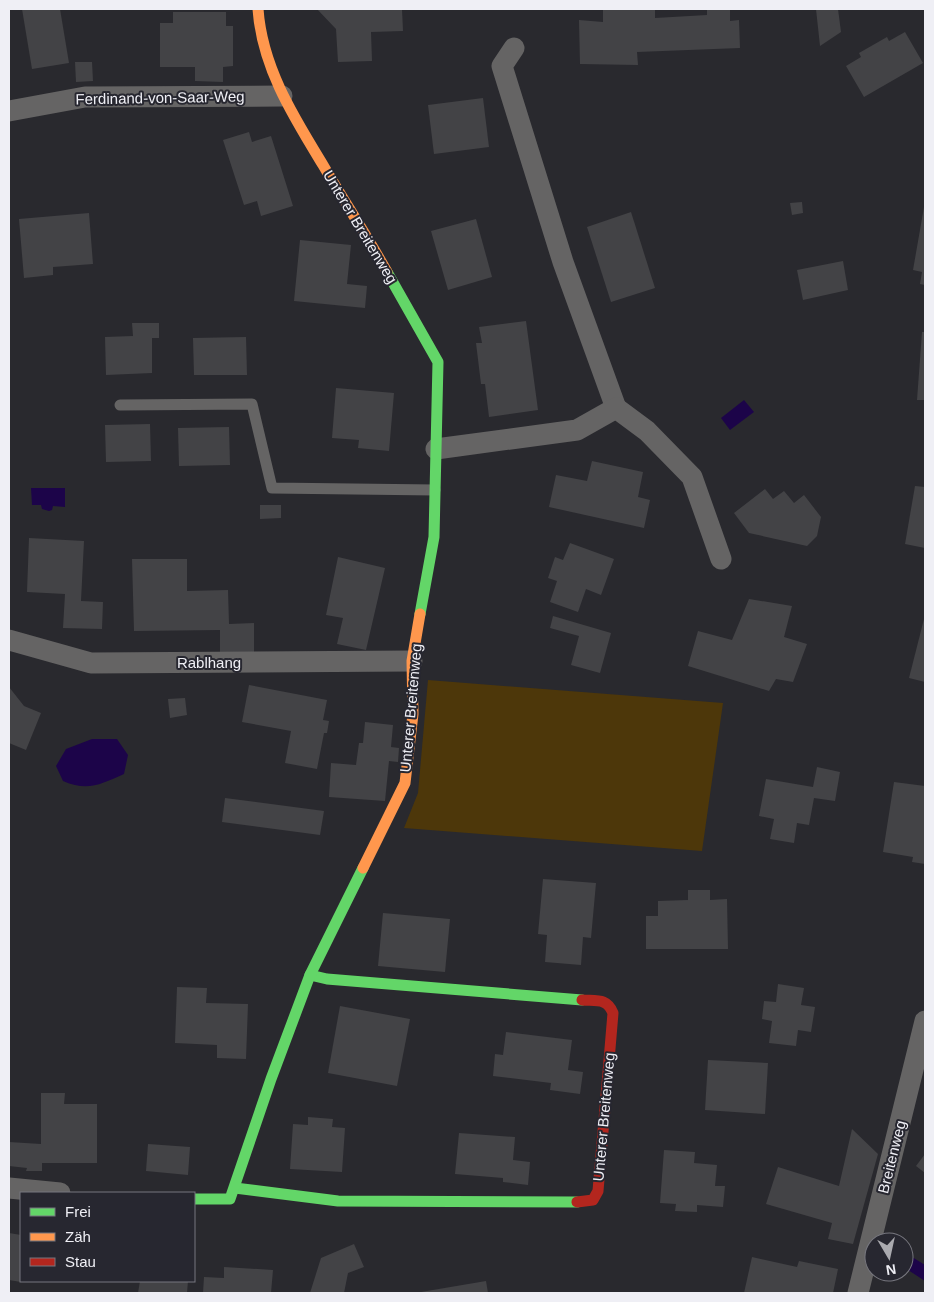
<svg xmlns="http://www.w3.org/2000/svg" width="934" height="1302" viewBox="0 0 934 1302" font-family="Helvetica,sans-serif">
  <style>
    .green { fill: #4d370a }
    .water { fill: #1c0449 }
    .building { fill: #434346 }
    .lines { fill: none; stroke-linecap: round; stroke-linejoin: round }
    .lane { stroke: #656464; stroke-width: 11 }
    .street { stroke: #656464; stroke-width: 21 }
    .fast { stroke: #63d668; stroke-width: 11 }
    .slow { stroke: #ff974d; stroke-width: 11 }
    .jam { stroke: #b3261e; stroke-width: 11 }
    .labels { text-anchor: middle; stroke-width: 4; stroke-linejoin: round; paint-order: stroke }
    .street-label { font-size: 15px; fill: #efeff5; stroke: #272730 }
  </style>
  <rect width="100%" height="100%" fill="#29292e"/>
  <!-- green -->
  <polygon class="green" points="428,680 723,703 702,851 404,828 418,793"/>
  <!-- water -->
  <g class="water">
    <polygon points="744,400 754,412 730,430 721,418"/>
    <polygon points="31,488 65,488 65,507 53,506 52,510 49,511 42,509 41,505 32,505"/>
    <path d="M92 739H117L128 755 124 774C101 784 88 792 63 781L56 766 66 749Z"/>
    <polygon points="912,1257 925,1265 925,1281 905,1268"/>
  </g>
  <!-- building -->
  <g class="building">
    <polygon points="22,9 60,9 69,63 32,69"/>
    <polygon points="317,9 402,9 403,31 371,32 372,61 338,62 336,29"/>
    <polygon points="603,9 655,9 655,18 707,15 707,9 730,9 730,21 739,20 740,48 637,52 638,65 580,64 579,20 603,22"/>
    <polygon points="816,9 838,9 841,32 820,46"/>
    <polygon points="173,12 226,12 226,26 233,26 233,66 223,67 223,82 195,81 195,67 160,67 160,23 173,23"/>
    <polygon points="905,32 923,63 864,97 846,66 861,57 859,53 887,37 889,41"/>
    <polygon points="75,62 92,62 93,81 76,82"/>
    <polygon points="483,98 489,147 434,154 428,105"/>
    <polygon points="249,132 252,142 271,136 293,206 261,216 257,201 244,205 223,140"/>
    <polygon points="802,202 803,213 792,215 790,203"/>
    <polygon points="924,207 925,207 925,285 920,284 922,272 913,270"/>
    <polygon points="631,212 655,288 611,302 587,227"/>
    <polygon points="89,213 93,264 53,267 53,275 24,278 19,219"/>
    <polygon points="476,219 492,277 448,290 431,231"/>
    <polygon points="300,240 351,245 347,284 367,286 365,308 294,301"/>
    <polygon points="843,261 848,290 803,300 797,270"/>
    <polygon points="526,321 538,410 489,417 485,384 481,384 476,343 482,343 479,327"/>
    <polygon points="132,323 159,323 159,338 152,338 152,373 106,375 105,337 133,336"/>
    <polygon points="922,332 925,332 925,400 917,400"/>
    <polygon points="246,337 247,375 194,375 193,338"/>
    <polygon points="336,388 394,393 389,451 358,448 359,440 332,438"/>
    <polygon points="150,424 151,461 106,462 105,425"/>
    <polygon points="229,427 230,465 179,466 178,428"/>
    <polygon points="592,461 643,472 638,497 650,500 644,528 549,507 556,475 587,481"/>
    <polygon points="915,486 925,487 925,548 905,544"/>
    <polygon points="765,489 773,499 784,491 794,503 804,495 821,517 817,536 807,546 749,533 734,513"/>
    <polygon points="260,505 281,505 281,518 260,519"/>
    <polygon points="29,538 84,541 81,601 103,602 102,629 63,628 65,594 27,592"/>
    <polygon points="570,543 614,559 601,595 586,589 578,612 550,602 557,581 548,578 555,557 563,560"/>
    <polygon points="338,557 385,568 366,650 337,644 343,618 326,615"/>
    <polygon points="132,559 187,559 187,591 228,590 229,624 254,623 254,652 220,653 220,630 134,631"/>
    <polygon points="749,599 792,606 784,637 807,644 793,682 776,679 769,691 688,666 698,631 732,640"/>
    <polygon points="925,615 925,682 909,678"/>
    <polygon points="553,616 611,633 600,673 571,665 579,636 550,628"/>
    <polygon points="249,685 327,700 323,720 329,721 327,733 324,733 317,769 285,763 291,731 242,722"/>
    <polygon points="9,687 24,706 41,713 26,750 9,743"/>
    <polygon points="185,698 187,715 170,718 168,699"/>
    <polygon points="365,722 393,725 391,747 399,748 398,762 389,761 385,801 329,797 331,763 356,765 359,743 363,743"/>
    <polygon points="817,767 840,772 835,801 814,798 809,825 797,823 794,843 770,839 774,819 759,816 766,779 813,787"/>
    <polygon points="894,782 925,786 925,864 912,862 913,857 883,852"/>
    <polygon points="225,798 324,811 320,835 222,822"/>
    <polygon points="543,879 596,883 591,938 583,937 581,965 545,962 547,935 538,934"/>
    <polygon points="688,890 710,890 710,900 727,899 728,949 646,949 646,916 658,916 658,901 688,900"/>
    <polygon points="383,913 450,919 445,972 378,966"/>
    <polygon points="778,984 804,988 801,1005 815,1007 811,1032 798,1030 796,1046 769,1043 772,1021 762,1019 764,1001 776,1002"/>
    <polygon points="177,987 207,988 206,1003 248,1004 246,1059 217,1058 217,1045 175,1043"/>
    <polygon points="340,1006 410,1019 397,1086 328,1073"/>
    <polygon points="506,1032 572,1040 568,1070 583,1072 580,1094 550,1090 551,1083 493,1076 495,1054 503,1055"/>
    <polygon points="708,1060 768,1063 765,1114 705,1110"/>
    <polygon points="41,1093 65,1093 64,1104 97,1104 97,1163 42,1163 42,1171 26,1171 27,1168 9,1166 9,1142 41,1144"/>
    <polygon points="308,1117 333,1119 332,1127 345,1128 342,1172 290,1169 293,1124 308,1125"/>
    <polygon points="852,1129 878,1154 853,1244 828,1239 832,1223 766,1204 778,1167 839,1186"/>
    <polygon points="459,1133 515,1137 513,1160 530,1162 528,1185 503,1182 503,1178 455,1174"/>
    <polygon points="148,1144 190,1147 188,1175 146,1171"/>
    <polygon points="664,1150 695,1152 694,1163 717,1165 715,1186 725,1186 723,1207 697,1205 697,1212 675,1211 676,1204 660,1203"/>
    <polygon points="925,1154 925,1173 916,1166"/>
    <polygon points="9,1233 21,1235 21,1282 9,1280"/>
    <polygon points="354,1244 364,1267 348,1273 344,1293 310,1293 321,1258"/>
    <polygon points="752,1257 797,1267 799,1261 838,1269 833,1293 744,1293"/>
    <polygon points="224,1267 273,1270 271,1293 203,1293 204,1277 224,1278"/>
    <polygon points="140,1281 188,1281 187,1293 138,1293"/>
    <polygon points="486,1281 488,1293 421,1293 421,1292"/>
  </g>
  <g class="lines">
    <!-- lane -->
    <polyline class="lane" points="120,405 252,404 272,488 435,490"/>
    <!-- street -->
    <g class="street">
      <polyline points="514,48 502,66 563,262 616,408"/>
      <polyline points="9,111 85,97 282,96"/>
      <polyline points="436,449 577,430 616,408 647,431 692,477 721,559"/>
      <polyline points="9,640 91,663 412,661"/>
      <polyline points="9,1188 60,1193"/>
      <polyline points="858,1293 925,1021"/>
    </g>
    <!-- fast -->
    <g class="fast">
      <polyline points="387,272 438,362 434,537 420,614"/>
      <polyline points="310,975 327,979 582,1000"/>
      <polyline points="235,1188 338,1201 577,1202"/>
      <polyline points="194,1199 230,1199 271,1079 310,975 363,868"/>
    </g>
    <!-- slow -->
    <g class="slow">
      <path d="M258 9C262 67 293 116 323 165 344 201 367 236 387 272"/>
      <polyline points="363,868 405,783 413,714 412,661 420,614"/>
    </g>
    <!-- jam -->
    <path class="jam" d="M577 1202 593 1200 598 1191 613 1013C607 998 597 1001 582 1000"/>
  </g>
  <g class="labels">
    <!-- street labels -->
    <g class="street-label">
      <text transform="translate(160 98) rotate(-1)" y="5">Ferdinand-von-Saar-Weg</text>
      <text transform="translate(360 227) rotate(59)" y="5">Unterer Breitenweg</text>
      <text x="209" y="668">Rablhang</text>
      <text transform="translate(411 708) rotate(-85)" y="5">Unterer Breitenweg</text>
      <text transform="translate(604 1117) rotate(-85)" y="5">Unterer Breitenweg</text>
      <text transform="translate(892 1157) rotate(-76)" y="5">Breitenweg</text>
    </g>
  </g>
  <!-- border -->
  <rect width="934" height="1302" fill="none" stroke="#efeff5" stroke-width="20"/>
  <!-- legend -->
  <rect x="20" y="1192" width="175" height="90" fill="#272730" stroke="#77777f"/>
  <rect x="30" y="1208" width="25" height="8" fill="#63d668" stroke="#77777f"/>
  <text x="65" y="1217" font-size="15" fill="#efeff5">Frei</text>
  <rect x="30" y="1233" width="25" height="8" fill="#ff974d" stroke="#77777f"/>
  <text x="65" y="1242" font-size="15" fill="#efeff5">Zäh</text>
  <rect x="30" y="1258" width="25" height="8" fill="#b3261e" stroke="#77777f"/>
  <text x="65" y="1267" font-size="15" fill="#efeff5">Stau</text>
  <!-- north arrow -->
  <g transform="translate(889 1257) rotate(171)"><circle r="24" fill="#272730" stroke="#77777f"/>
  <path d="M0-4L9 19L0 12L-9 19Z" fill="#aaaaaf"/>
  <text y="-8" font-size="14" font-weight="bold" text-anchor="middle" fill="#efeff5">N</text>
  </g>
</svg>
